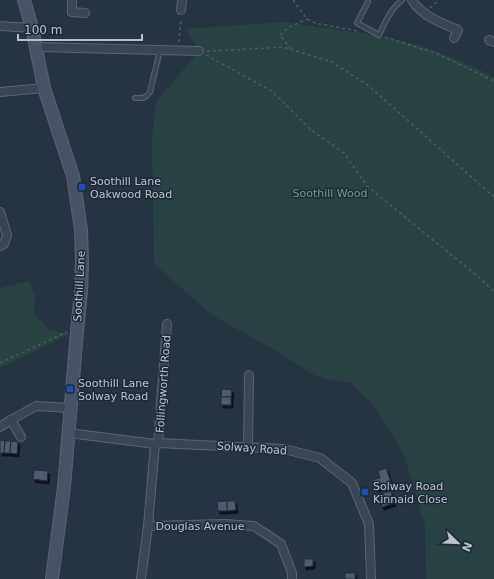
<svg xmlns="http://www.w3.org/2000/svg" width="494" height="579" viewBox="0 0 494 579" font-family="'DejaVu Sans',sans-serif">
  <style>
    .green { fill: #284244 }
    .building { fill: #4f5c6f; stroke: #212c3a; filter: url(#shadow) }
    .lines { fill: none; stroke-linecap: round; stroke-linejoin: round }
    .lane-casing { stroke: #596370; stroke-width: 6 }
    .street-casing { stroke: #596370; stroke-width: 10 }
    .secondary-casing { stroke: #596370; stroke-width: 14 }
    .path { stroke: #465e61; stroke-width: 1.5; stroke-dasharray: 3 3; stroke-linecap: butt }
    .lane { stroke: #3a4553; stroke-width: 4 }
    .street { stroke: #3a4553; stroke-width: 8 }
    .secondary { stroke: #485466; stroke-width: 12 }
    .transit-dot { fill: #1a4fb4; stroke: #1f2a38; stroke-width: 1.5 }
    .labels { text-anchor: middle; stroke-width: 3; stroke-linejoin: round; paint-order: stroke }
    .poi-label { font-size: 11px; fill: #b8c0cd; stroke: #1f2a38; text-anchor: start }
    .park-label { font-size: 11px; fill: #6e9e78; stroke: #1f2a38 }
    .street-label { font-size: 11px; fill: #b8c0cd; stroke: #1f2a38 }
  </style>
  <defs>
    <filter id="shadow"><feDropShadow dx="2" dy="3" stdDeviation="0" flood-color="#0009"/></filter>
  </defs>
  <rect width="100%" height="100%" fill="#263343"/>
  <!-- green -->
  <g class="green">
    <polygon points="282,22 369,34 422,46 470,65 494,77 494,579 426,579 425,526 404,454 372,403 351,383 329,379 314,375 270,347 213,316 154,264 152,139 156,102 199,51 186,29"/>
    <polygon points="29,281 35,296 34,313 49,330 69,334 0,368 0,288"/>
  </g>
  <!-- building -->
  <g class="building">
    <polygon points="222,389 232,390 231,397 221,397"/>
    <rect x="221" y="397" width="10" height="8"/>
    <polygon points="0,440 5,441 4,453 0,453"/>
    <polygon points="5,441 11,441 10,453 4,453"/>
    <polygon points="11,441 18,442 17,454 10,453"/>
    <polygon points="386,468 392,485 376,489 373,480 380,478 378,471"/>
    <polygon points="34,470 48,471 47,481 33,479"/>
    <polygon points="391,491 394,503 382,507 378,495"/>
    <polygon points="227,501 235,501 236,510 227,511"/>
    <polygon points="227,501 227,511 218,511 217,502"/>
    <polygon points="304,559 313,559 313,566 304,567"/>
    <rect x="345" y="573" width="10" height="6"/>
  </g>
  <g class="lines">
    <!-- lane casing -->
    <g class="lane-casing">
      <g id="lane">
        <path d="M368 2 357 23 379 35C385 22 391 9 402 0"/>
        <path d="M135 98C143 98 145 99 150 92L160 50"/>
      </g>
    </g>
    <!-- street casing -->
    <g class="street-casing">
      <g id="street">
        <polyline points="72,0 72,12 85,13"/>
        <path d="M412 0C422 16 441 23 458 30L454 38"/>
        <polyline points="181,10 182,0"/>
        <polyline points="0,26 32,28"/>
        <polyline points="489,40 494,42"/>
        <polyline points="36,47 199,51"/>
        <polyline points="0,92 44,88"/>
        <polyline points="0,212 7,235 4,244 0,246"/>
        <polyline points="11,420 21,437"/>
        <polyline points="0,427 11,420 36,406 70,408"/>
        <polyline points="69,433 155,444 158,443 284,449 320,458 352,483 369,524 371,579"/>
        <polyline points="158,443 167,324"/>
        <polyline points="248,447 249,375"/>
        <polyline points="148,526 225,524 254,526 281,544 292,573 292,579"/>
        <polyline points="141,579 148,526 155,444"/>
      </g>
    </g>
    <!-- secondary casing -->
    <g class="secondary-casing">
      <polyline id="secondary" points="24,0 32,28 44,88 73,176 81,230 82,262 81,292 77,331 64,487 52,579"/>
    </g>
    <!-- path -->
    <g class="path">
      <polyline points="293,0 307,19 315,23 357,31"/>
      <polyline points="430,8 439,0"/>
      <polyline points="385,37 438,54 494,81"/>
      <polyline points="179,42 181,18"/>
      <polyline points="291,49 280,35 291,26 307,19"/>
      <polyline points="207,51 236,50 283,47 332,62 369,86 494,197"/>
      <polyline points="206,55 270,90 282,101 310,129 344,153 367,186 481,279 494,292"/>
      <polyline points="0,363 67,332"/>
    </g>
    <!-- lane -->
    <use href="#lane" class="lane"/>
    <!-- street -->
    <use href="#street" class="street"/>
    <!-- secondary -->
    <use href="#secondary" class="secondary"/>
  </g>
  <!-- markers -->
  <g class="transit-dot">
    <rect x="78" y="183" width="8" height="8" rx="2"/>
    <rect x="66" y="385" width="8" height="8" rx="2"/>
    <rect x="361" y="488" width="8" height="8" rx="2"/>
  </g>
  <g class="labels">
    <!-- poi labels -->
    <g class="poi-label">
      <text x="90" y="185">Soothill Lane<tspan x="90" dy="13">Oakwood Road</tspan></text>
      <text x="78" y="387">Soothill Lane<tspan x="78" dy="13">Solway Road</tspan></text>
      <text x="373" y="490">Solway Road<tspan x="373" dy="13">Kinnaid Close</tspan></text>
    </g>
    <!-- park labels -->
    <g class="park-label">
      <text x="330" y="197">Soothill Wood</text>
    </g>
    <!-- street labels -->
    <g class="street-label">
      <text transform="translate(79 286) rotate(-87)" y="4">Soothill Lane</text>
      <text transform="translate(163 384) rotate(-86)" y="4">Follingworth Road</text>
      <text transform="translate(252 448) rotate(4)" y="4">Solway Road</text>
      <text x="200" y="530">Douglas Avenue</text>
    </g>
  </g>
  <!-- north arrow -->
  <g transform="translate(458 543) rotate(113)" stroke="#1f2a38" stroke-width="3" paint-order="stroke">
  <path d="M0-3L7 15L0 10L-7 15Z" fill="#b8c0cd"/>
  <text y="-6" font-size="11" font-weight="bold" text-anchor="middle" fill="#b8c0cd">N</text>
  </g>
  <!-- scale -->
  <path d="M18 34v6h124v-6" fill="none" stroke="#b8c0cd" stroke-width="2"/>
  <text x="24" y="34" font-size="12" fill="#b8c0cd" stroke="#1f2a38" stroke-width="3" paint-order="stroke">100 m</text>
</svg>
